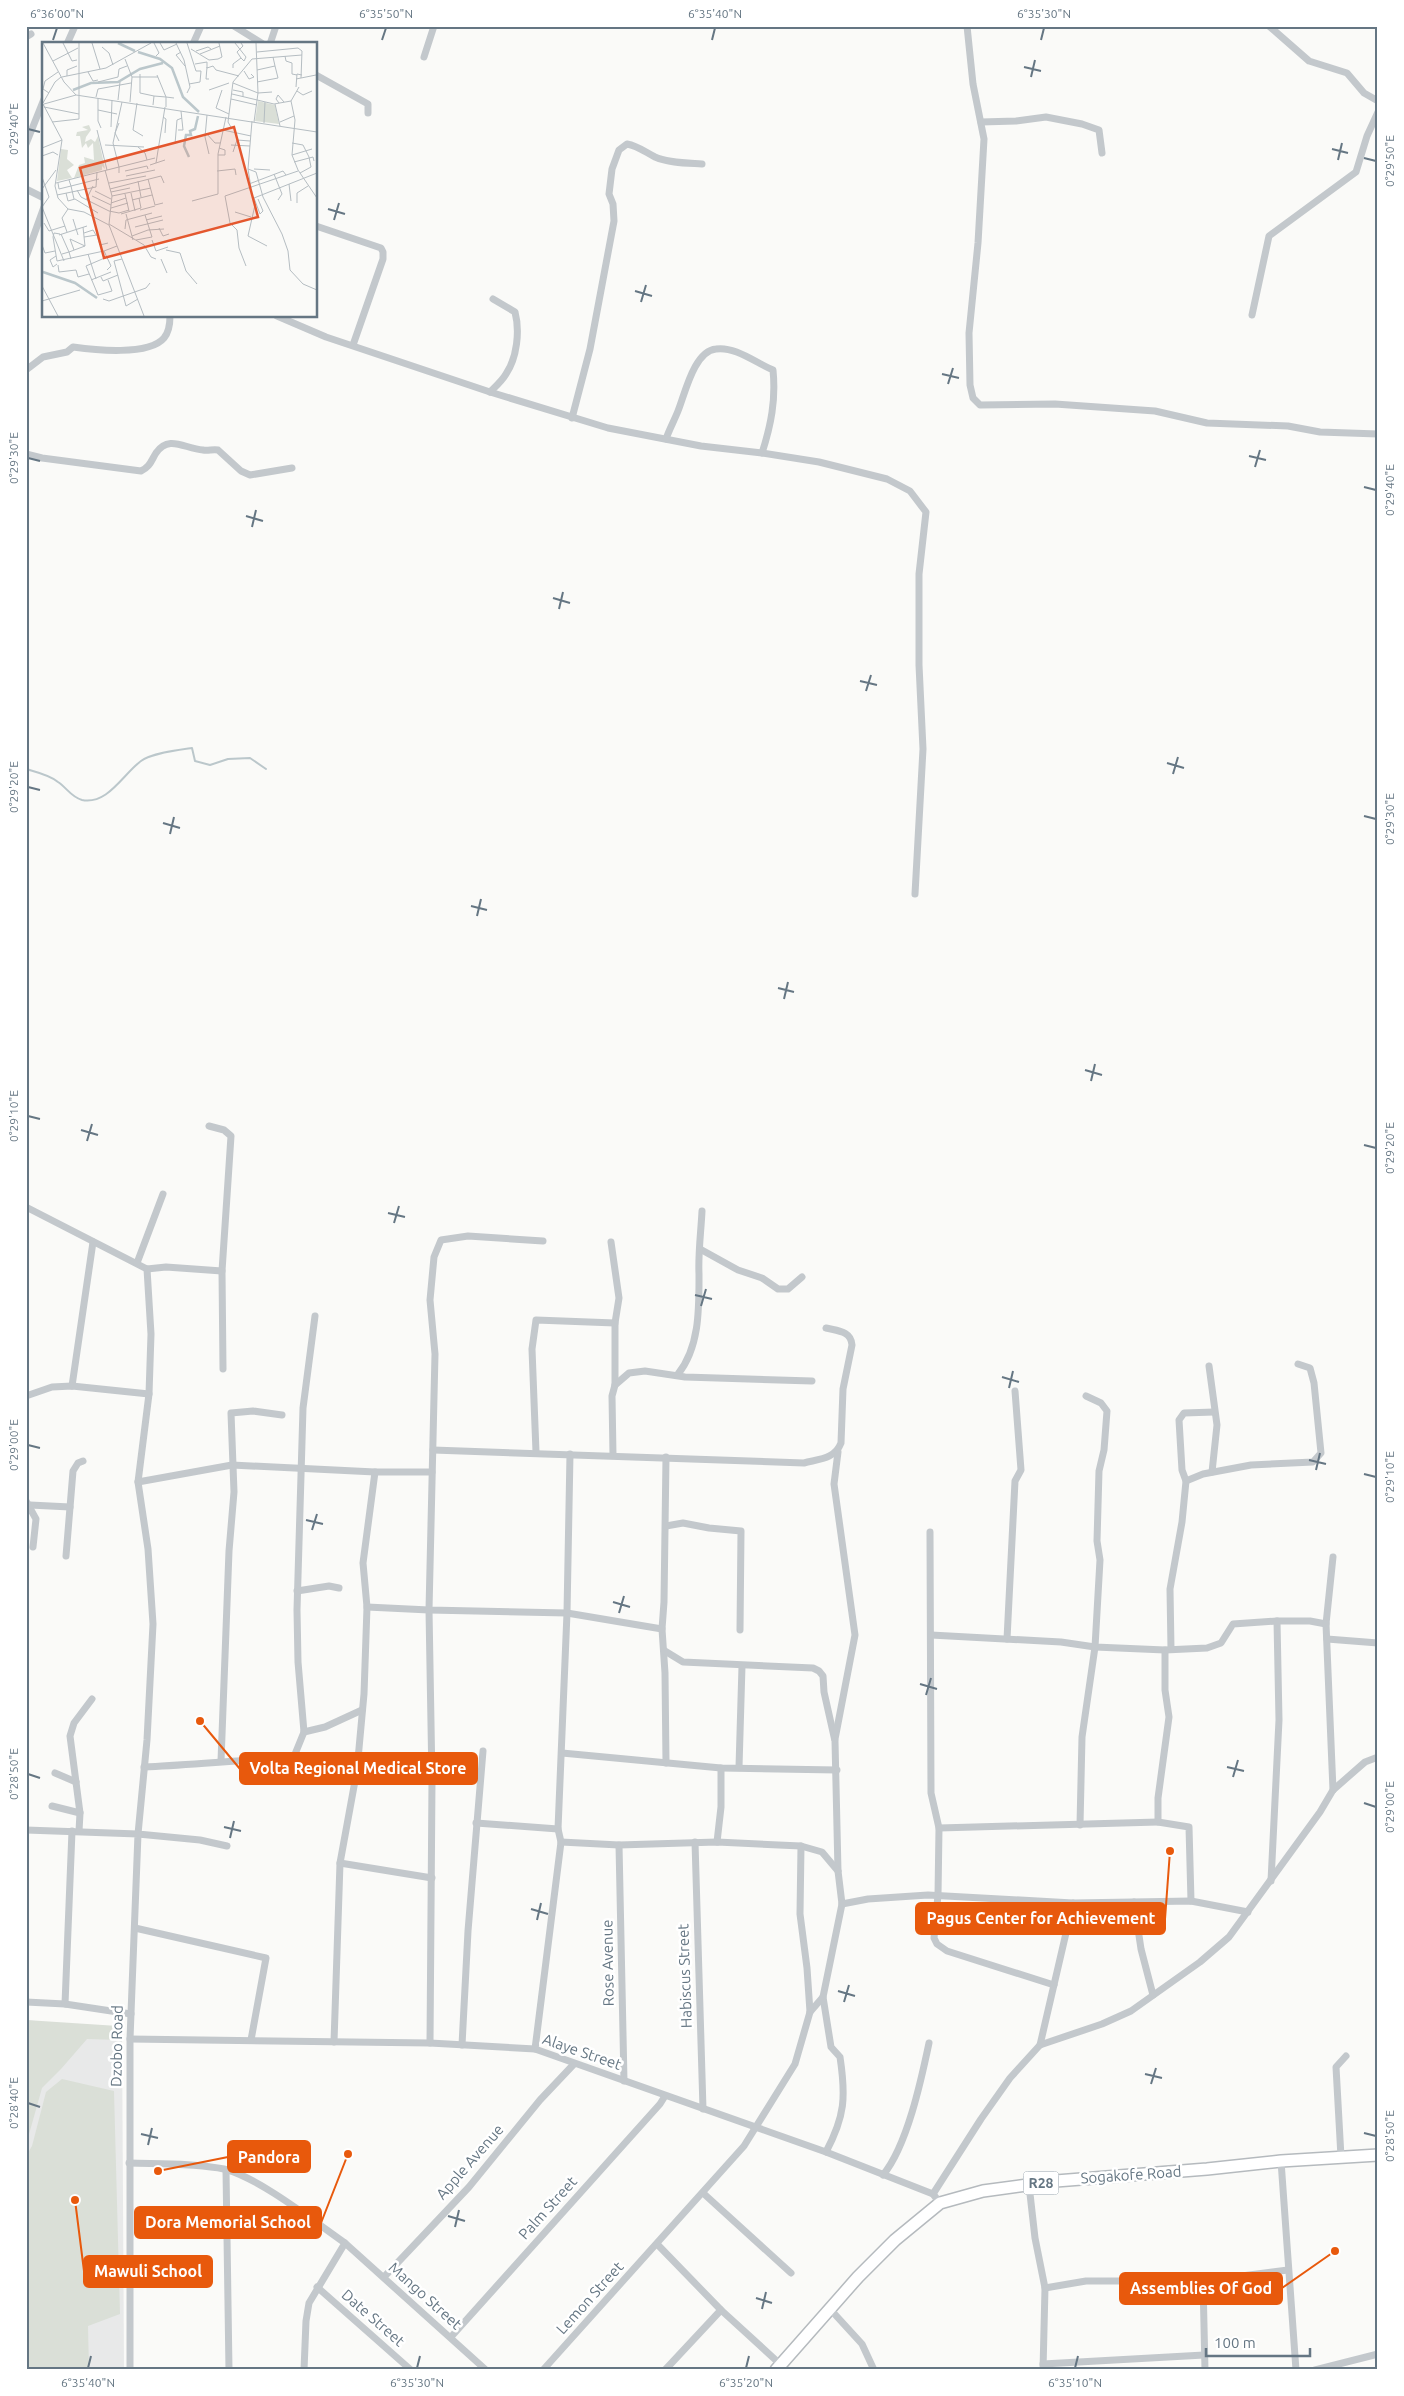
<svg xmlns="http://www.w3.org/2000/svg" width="1404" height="2396" viewBox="0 0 1404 2396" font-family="Ubuntu,sans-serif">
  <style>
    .built { fill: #e8e9e9 }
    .green { fill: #dadfd7 }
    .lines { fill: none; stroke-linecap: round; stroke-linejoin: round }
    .stream { stroke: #bbc7cb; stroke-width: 2 }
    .primary-casing { stroke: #b5babe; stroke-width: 14 }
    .street { stroke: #c3c8cc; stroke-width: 7 }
    .primary { stroke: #fff; stroke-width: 11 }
    .ticks { fill: none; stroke: #657683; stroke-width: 2 }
    .labels { text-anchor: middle; stroke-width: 5; stroke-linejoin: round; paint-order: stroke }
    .shield { fill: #fff; stroke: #939fa8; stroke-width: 1 }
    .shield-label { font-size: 14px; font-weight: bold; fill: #657683 }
    .street-label { font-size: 15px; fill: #657683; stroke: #fff }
    .inset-river { fill: none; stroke: #bbc7cb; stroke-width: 2.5 }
    .inset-road { fill: none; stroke: #b5bdc2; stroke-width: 1 }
    .view { fill: #e4572e; fill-opacity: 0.15; stroke: #e4572e; stroke-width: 2.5 }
    .inset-edge { fill: none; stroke: #657683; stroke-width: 2.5 }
    .leader { fill: none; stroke: #e8590c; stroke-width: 2 }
    .callout-dot { fill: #e8590c; stroke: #fff; stroke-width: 2 }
    .callout { fill: #e8590c; stroke: #e8590c; stroke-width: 2 }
    .callout-label { font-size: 16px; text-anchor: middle; font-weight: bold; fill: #fff }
    .neatline { fill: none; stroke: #657683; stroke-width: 2 }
    .ticks-label { font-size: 12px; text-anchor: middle; fill: #657683 }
  </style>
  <rect width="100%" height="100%" fill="#fafaf8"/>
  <!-- built -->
  <polygon class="built" points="26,2020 122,2030 124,2370 26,2370"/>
  <!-- green -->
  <g class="green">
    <polygon points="26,2020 118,2026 119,2040 87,2039 61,2069 42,2088 26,2145"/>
    <polygon points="62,2079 114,2091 120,2314 88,2326 89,2370 26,2370 26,2156 32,2146 46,2092"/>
  </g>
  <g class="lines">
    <!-- stream -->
    <path class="stream" d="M26 769C36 772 50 775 58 782 67 788 71 797 82 800 108 805 123 774 141 761 152 753 178 750 192 748L195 761 210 765 228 759 250 758 266 769"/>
    <!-- primary casing -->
    <g class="primary-casing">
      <polyline id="primary" points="776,2370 858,2277 895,2240 940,2203 983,2191 1056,2181 1207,2169 1281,2161 1378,2155"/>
    </g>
    <!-- street -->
    <g class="street">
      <polyline points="234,26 263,44"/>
      <polyline points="967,26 973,84 984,139 978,243 969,333 970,385 973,398 980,405 1055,404 1155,411 1207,423 1288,426 1320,432 1378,434"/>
      <polyline points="1269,26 1309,61 1347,73 1364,93 1378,101"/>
      <polyline points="26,37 31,34"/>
      <polyline points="67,44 75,26"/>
      <polyline points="193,44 201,26"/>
      <polyline points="270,44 276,26"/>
      <polyline points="424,57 434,26"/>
      <polyline points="316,75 368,104 368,113"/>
      <polyline points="981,122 1016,121 1046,117 1082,124 1099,130 1102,153"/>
      <polyline points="26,144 44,99"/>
      <polyline points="26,189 44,198"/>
      <polyline points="316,226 381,248 383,252 383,259 353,345"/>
      <polyline points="26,257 44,207"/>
      <polyline points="1252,315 1269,236 1356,172 1367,136 1378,112"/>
      <polyline points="277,316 326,337 490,392 608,428 701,446 762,453 819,462 887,479 910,491 926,512 919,574 919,665 923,749 915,894"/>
      <path d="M26 370 43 357 67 352 73 347C94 350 149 356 164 338 169 332 170 324 170 316"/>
      <path d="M490 392C495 387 502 381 506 374 517 358 520 331 515 312L493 299"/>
      <path d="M572 418 590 349 614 221 613 204 609 194 612 169 619 150 627 144C638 146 645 152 655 157 669 163 687 163 702 164"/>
      <path d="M666 439C669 430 674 421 678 411 685 394 694 351 716 349 735 346 756 363 773 370 776 400 771 425 762 453"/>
      <path d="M26 454 42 458 141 471C150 467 151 461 156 453 169 434 185 449 203 450 208 451 213 449 218 450L241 471 250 475 292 468"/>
      <polyline points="209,1126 224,1130 231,1136 222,1271 223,1369"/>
      <polyline points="26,1207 147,1269 166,1267 222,1271"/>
      <polyline points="611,1242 619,1298 615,1323 615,1385 612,1396 613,1455"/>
      <polyline points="700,1249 738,1270 762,1278 778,1289 788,1289 802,1277"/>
      <polyline points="137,1263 163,1194"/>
      <polyline points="147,1269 151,1334 149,1394 138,1482 148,1549 153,1624 147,1740 138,1834 200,1840 227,1846"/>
      <polyline points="1209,1366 1217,1425 1212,1472"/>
      <path d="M678 1374C700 1347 699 1307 699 1274 698 1253 701 1232 702 1211"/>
      <polyline points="615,1385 629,1373 645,1371 685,1377 812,1381"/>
      <polyline points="72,1386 93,1242"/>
      <polyline points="26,1396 52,1387 72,1386 149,1394"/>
      <path d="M433 1450 804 1463C819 1459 835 1459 841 1443L843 1389 852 1345C851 1331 838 1331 826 1328"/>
      <polyline points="536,1452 532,1349 536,1320 615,1323"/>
      <polyline points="666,1457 664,1602 662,1629 665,1673 666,1763"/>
      <polyline points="1186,1481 1203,1474 1251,1465 1313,1462 1321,1453 1314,1383 1310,1368 1298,1364"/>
      <polyline points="138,1482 232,1465 375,1472 432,1472"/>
      <polyline points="26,1501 36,1519 33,1547"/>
      <polyline points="30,1505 70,1507"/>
      <polyline points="666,1526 683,1523 709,1528 741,1531 740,1630"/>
      <polyline points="930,1532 931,1793 939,1828 938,1895 934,1938 937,1944 947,1951 1054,1985"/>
      <polyline points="66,1556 73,1471 78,1463 83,1461"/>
      <polyline points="297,1591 329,1586 339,1588"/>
      <polyline points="367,1607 429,1610 567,1613 662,1629"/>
      <polyline points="931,1635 1061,1642 1095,1647 1165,1650 1207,1648 1221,1643 1233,1624 1277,1621"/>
      <polyline points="1007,1639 1015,1481 1021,1470 1015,1391"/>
      <polyline points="1327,1639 1378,1643"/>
      <polyline points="1171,1649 1170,1589 1182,1522 1186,1481 1182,1470 1179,1420 1184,1413 1214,1412"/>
      <polyline points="1165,1650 1165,1690 1169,1717 1158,1798 1158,1822 1189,1827 1191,1901"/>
      <polyline points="665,1651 683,1662 813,1668 819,1671 823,1676 824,1692 835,1741 838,1871 842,1904 823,1997 810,2012"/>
      <polyline points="304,1732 325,1727 362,1710"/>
      <polyline points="835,1739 855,1635 834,1484 838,1452"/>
      <polyline points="562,1753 721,1768 837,1770"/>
      <polyline points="293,1759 304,1732 298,1662 297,1610 303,1408 315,1316"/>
      <polyline points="221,1761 229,1551 234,1492 231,1413 253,1411 282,1415"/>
      <path d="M144 1767C191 1765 236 1760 282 1759 312 1758 327 1766 358 1757"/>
      <polyline points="739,1767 742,1666"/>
      <polyline points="357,1770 432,1780"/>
      <polyline points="55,1773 76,1782"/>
      <polyline points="1333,1790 1326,1624 1333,1557"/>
      <polyline points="52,1806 80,1813"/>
      <polyline points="476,1823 558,1829"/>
      <polyline points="1080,1825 1082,1737 1095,1647 1100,1560 1097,1541 1099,1471 1104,1450 1107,1411 1101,1403 1086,1396"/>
      <polyline points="939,1828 1158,1822"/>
      <polyline points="26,1830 138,1834 130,2039 130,2370"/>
      <polyline points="79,1831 80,1813 70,1736 74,1723 92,1699"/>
      <polyline points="561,1842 619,1845 717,1842 801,1846 822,1852 838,1871"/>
      <polyline points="695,1842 703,2109"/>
      <polyline points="717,1842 721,1807 721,1768"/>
      <polyline points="619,1845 624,2081"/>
      <polyline points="340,1863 432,1878"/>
      <polyline points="1271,1881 1279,1720 1277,1621 1310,1621 1326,1624"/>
      <polyline points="1134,1902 1141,1949 1153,1995"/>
      <polyline points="842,1904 868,1899 928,1895 1073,1903 1191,1901 1248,1912"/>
      <polyline points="135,1928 266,1958 251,2040"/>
      <path d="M823 1997 831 2047 840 2057C846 2097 845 2116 826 2152"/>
      <polyline points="26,2002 65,2004 131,2014"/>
      <polyline points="65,2004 72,1831"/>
      <polyline points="130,2039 430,2043 535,2049 826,2152 933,2194 940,2203"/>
      <polyline points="334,2042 340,1863 357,1770 364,1694 367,1607 363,1563 375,1472"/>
      <polyline points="430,2043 432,1780 429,1610 435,1354 430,1300 434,1257 441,1240 468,1236 543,1241"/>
      <polyline points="462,2045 468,1931 483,1751"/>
      <polyline points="1040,2045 1073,1903"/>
      <polyline points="535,2049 561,1842 558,1829 567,1613 570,1454"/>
      <polyline points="1341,2157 1336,2067 1346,2056"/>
      <polyline points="1281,2161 1296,2370"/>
      <path d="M129 2163C160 2164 194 2163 224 2169 258 2177 315 2222 345 2243L309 2303 306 2321 304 2370"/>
      <polyline points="226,2170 229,2370"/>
      <path d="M883 2175C907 2146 921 2081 929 2043"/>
      <polyline points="1029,2185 1035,2238 1045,2288 1043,2370"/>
      <polyline points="703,2193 791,2273"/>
      <polyline points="933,2194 981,2119 1010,2078 1040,2045 1102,2024 1131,2011 1200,1962 1229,1937 1320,1812 1333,1790 1365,1762 1378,1757"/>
      <polyline points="345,2243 486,2370"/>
      <polyline points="657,2244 721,2310 780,2364"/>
      <polyline points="384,2277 469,2187 540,2100 574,2064"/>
      <polyline points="1203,2281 1205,2370"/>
      <polyline points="317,2287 411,2370"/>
      <polyline points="1045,2288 1086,2281 1203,2281 1288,2270"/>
      <polyline points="830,2309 862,2344 874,2370"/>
      <polyline points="451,2337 660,2104 665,2096"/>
      <polyline points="1043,2364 1204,2355"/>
      <polyline points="543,2370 744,2146 795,2064 810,2012 807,1968 800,1914 801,1846"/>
      <polyline points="665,2370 721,2310"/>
      <polyline points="1315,2370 1378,2354"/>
    </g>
    <!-- primary -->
    <use href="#primary" class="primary"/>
  </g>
  <!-- ticks -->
  <path class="ticks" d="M53 40 57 28M382 40 386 28M712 40 715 28M1041 40 1044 28M1024 67 1041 71M1031 77 1035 60M28 129 40 132M1332 149 1348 153M1364 158 1376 161M1338 160 1342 143M328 209 345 214M334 220 339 203M635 291 652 296M641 302 646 285M942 374 959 378M948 384 953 368M1249 456 1266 460M28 458 40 461M1255 467 1260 450M1364 487 1376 490M246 516 263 521M252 527 256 510M553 598 570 603M559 609 563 592M860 681 877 685M866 691 871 675M1167 763 1184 768M1173 774 1178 757M28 787 40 790M1364 816 1376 819M163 823 180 828M170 834 174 817M471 906 487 910M477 916 481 899M778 988 794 992M784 999 788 982M1085 1070 1102 1075M1091 1081 1095 1064M28 1116 40 1119M81 1130 98 1135M87 1141 92 1124M1364 1145 1376 1148M388 1213 405 1217M394 1223 399 1206M695 1295 712 1299M701 1306 706 1289M1002 1377 1019 1382M1009 1388 1013 1371M28 1445 40 1448M1309 1460 1326 1464M1316 1470 1320 1453M1364 1474 1376 1477M306 1520 323 1524M312 1530 317 1514M613 1602 630 1607M619 1613 624 1596M920 1684 937 1689M926 1695 931 1678M1227 1767 1244 1771M28 1774 40 1778M1233 1777 1238 1760M1364 1803 1376 1807M224 1827 241 1831M230 1838 234 1821M531 1909 548 1914M537 1920 541 1903M838 1991 855 1996M844 2002 849 1985M1145 2074 1162 2078M1151 2084 1156 2068M28 2103 40 2107M1364 2133 1376 2136M141 2134 158 2138M148 2145 152 2128M448 2216 465 2221M455 2227 459 2210M756 2298 772 2303M762 2309 766 2292M88 2368 91 2356M417 2368 420 2356M746 2368 749 2356M1075 2368 1078 2356"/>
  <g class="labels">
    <!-- shield labels -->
    <rect class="shield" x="1023.5" y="2171.5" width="35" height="23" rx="4"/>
    <g class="shield-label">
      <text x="1041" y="2188">R28</text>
    </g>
    <!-- street labels -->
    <g class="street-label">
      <text transform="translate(608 1963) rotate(-91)" y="5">Rose Avenue</text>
      <text transform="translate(685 1976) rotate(-92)" y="5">Habiscus Street</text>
      <text transform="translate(117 2046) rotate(-89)" y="5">Dzobo Road</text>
      <text transform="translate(582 2052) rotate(19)" y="5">Alaye Street</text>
      <text transform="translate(470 2162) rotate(-49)" y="5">Apple Avenue</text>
      <text transform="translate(1131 2175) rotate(-4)" y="5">Sogakofe Road</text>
      <text transform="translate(548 2208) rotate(-48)" y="5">Palm Street</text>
      <text transform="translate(425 2296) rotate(42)" y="5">Mango Street</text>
      <text transform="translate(590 2298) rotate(-48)" y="5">Lemon Street</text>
      <text transform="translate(373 2318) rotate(41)" y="5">Date Street</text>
    </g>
  </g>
  <!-- overview -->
  <g transform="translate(42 42)">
    <rect width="275" height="275" fill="#fafaf8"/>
    <path d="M216 59 233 63 237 82 213 79ZM47 83 49 88 44 95 43 100 49 97 53 100 56 94 63 127 60 124V128L32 136 37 123 43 121 42 115 52 118 51 101 46 106 44 101 40 106 38 94H34L35 90 46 88 40 85ZM19 107 26 108 25 117 32 123 25 128 30 136 15 139Z" fill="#dadfd7"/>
    <path class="inset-river" d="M76 1 93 9M96 10 118 17 130 26 141 55 157 70M31 48 49 41 76 40 98 27 121 21M147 115 142 104 144 93H149L148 89 153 87 156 74M1 230 33 241 55 256"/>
    <path class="inset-road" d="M1 1 22 40 34 53 275 90M21 1 30 19 35 18M50 1 58 27M112 1 117 11 114 14M118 1 122 8 135 2M134 1 142 18 148 45 145 51M145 1 154 29H159L158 40 147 42M60 5 67 11 71 23M256 6 260 9 259 36M149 7 167 18 176 17 180 15 177 1M154 9 166 5 169 7M139 10 134 13 143 24M215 10 256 6M158 12 178 4M243 14 244 19 250 21V32L255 33M199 16 195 10 201 4 199 1M83 17 90 35 88 60M11 19 36 6M153 22 165 20V26L171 24 174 28 197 34M165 25 164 37H167M191 26V22L199 16 202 19 204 15 193 1M215 28 233 24 231 15M202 29 207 37 212 35 209 32M46 30 51 39 56 38M98 32V51L112 54M115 33 124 55 132 56M25 34V28L35 24M20 35 64 26 109 1M90 35H116M254 37 274 33M56 40 76 35 77 27 85 24M215 40 236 36 233 24M191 41 216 51 230 50M254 45 255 32 260 33M257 45 249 59 253 78 250 113 256 128 275 156M167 48 187 41M180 48 174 66 187 72M191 48 201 50V55M255 49 261 53 270 49M7 51 1 47 3 39 16 30M190 52 232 62 249 59M54 55 56 47 89 41M56 56V79L59 86M189 57 215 63M76 58 78 40M1 61 13 40 19 35M95 61 91 88 101 94M237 61 234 57 236 53 242 60M1 62 20 98 13 144 16 156 26 167 42 170 67 183 102 274M2 62 34 53M233 62 238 84M111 63 112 54 124 55V65M2 65 37 72M56 68 75 72M165 73 163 95 167 112M121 75 124 77 123 91M210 79 206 127 214 130 221 155 240 192 246 209 248 228 261 242 275 248M10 80 37 77V1M212 80 216 51 214 1M238 80 252 74M77 81 73 91 77 99M222 81 223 60M69 85 70 58M190 87 186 80 191 40 210 17 260 13M55 88 65 128M136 88H141L139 69M181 88 209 94M164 91 173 101H178M250 101 261 103 267 115 269 125 258 131M133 102 135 78 140 76M63 103 102 105M189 103 208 104M96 105 103 111 105 118M0 106 20 98M191 110 195 98 208 99M176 113H183V108L177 106M250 113 270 107M0 114 11 110 16 113M252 120 271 115 272 119M114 121 123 65M108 123 123 118M206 127 209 146M212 127 228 128M63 128 70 154 67 182M83 129 105 124 106 127M175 129 193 127 194 133M77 131V125L113 116M232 132 240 152 236 158M84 134 113 128M0 135 7 155 0 165 22 219M106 137 113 163 121 161M96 139 99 155M14 141 77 125 71 101 80 60M16 141 17 147 29 144 27 138M67 141 104 134M207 142 241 129 244 133M247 142 249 159M0 147 14 128M68 147 119 134 122 141M35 148 39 155 67 169 77 171 87 168M53 149 69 157M69 150 88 146M24 151 26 159 33 157 56 171M89 151 93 169M83 152 87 169M15 153 54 145 55 130M50 154 69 163M70 154 109 146M32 157 29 144 57 137M216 157 221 169 218 172 212 156 275 131M44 158 51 144M90 158 110 153M150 159 176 152V112L184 75M69 161 84 156M255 161V151L266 144M213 163 206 194 225 204M69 166 86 161M98 168 113 164M193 170 209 175M79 172 99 166 97 156M84 172 91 198M103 173 110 195M31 177 36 193M104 178 120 174M2 181 7 189 23 184M67 182 102 203 109 215 114 217M93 185 121 178M117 186 121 194 127 192M83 187 84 178 110 171M106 188 122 187M25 190 20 176 26 167M42 191 51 188 54 193M18 192 12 191 11 195 15 219 62 209M19 192 27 210 20 212M17 193 45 184M90 194 106 188M42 195 55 193 58 203 66 201M94 198 110 195M110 198 114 209 126 205M0 203 3 211 13 209M32 208 28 197 43 204M124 208 138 211 144 229 155 242M46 212 54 237M14 214 8 218 11 225 15 222M65 215 44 224 56 253 70 249 66 238M29 217 27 210 43 204 41 185M80 217 72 219 84 264 96 257M119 217 125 231M16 223 17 230 34 228 36 235 47 232M204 224 197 206 195 188 188 181 183 154 256 129M65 228 69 224 62 209 75 204M59 235 61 239 76 233M49 238 69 230M0 244 16 274M61 257 67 259 104 246 108 241M0 259 38 248"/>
    <path class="view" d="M192 85 216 175 62 216 38 126Z"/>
    <rect width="275" height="275" class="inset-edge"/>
  </g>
  <!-- callouts -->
  <path class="leader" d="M200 1721L240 1769M1170 1851L1165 1919M158 2171L228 2157M348 2154L321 2223M75 2200L84 2271M1335 2251L1282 2288"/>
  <g class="callout-dot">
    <circle cx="200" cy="1721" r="5"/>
    <circle cx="1170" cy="1851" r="5"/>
    <circle cx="158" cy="2171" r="5"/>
    <circle cx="348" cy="2154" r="5"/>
    <circle cx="75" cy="2200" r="5"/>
    <circle cx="1335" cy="2251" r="5"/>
  </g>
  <g class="callout">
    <rect x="240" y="1753" width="237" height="31" rx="5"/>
    <rect x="916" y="1903" width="249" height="31" rx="5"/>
    <rect x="228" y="2141" width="82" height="31" rx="5"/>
    <rect x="135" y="2207" width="186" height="31" rx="5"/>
    <rect x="84" y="2256" width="128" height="31" rx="5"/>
    <rect x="1120" y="2273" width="162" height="31" rx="5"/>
  </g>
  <g class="callout-label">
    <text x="358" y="1774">Volta Regional Medical Store</text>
    <text x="1041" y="1924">Pagus Center for Achievement</text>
    <text x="269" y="2163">Pandora</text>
    <text x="228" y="2228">Dora Memorial School</text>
    <text x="148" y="2277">Mawuli School</text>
    <text x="1201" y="2294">Assemblies Of God</text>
  </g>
  <!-- border -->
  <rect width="1404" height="2396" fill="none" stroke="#ffffff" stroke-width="55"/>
  <!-- scale -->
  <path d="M1206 2348v8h104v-8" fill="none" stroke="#657683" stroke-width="2.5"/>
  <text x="1214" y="2348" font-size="15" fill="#657683" stroke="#ffffff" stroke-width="4" paint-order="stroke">100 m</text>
  <rect x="28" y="28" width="1348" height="2340" class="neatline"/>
  <g class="ticks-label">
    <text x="57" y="18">6°36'00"N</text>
    <text x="386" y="18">6°35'50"N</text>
    <text x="715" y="18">6°35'40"N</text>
    <text x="1044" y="18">6°35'30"N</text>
    <text transform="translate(14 129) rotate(-90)" y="4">0°29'40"E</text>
    <text transform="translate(1390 161) rotate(-90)" y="4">0°29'50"E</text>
    <text transform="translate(14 458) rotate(-90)" y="4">0°29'30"E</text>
    <text transform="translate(1390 490) rotate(-90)" y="4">0°29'40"E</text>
    <text transform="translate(14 787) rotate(-90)" y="4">0°29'20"E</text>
    <text transform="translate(1390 819) rotate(-90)" y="4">0°29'30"E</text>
    <text transform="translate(14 1116) rotate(-90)" y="4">0°29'10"E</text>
    <text transform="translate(1390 1148) rotate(-90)" y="4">0°29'20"E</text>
    <text transform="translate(14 1445) rotate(-90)" y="4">0°29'00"E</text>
    <text transform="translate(1390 1477) rotate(-90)" y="4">0°29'10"E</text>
    <text transform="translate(14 1774) rotate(-90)" y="4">0°28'50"E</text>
    <text transform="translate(1390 1807) rotate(-90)" y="4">0°29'00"E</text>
    <text transform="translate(14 2103) rotate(-90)" y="4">0°28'40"E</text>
    <text transform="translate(1390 2136) rotate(-90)" y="4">0°28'50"E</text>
    <text x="88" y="2387">6°35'40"N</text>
    <text x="417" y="2387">6°35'30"N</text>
    <text x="746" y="2387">6°35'20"N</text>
    <text x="1075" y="2387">6°35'10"N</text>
  </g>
</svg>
